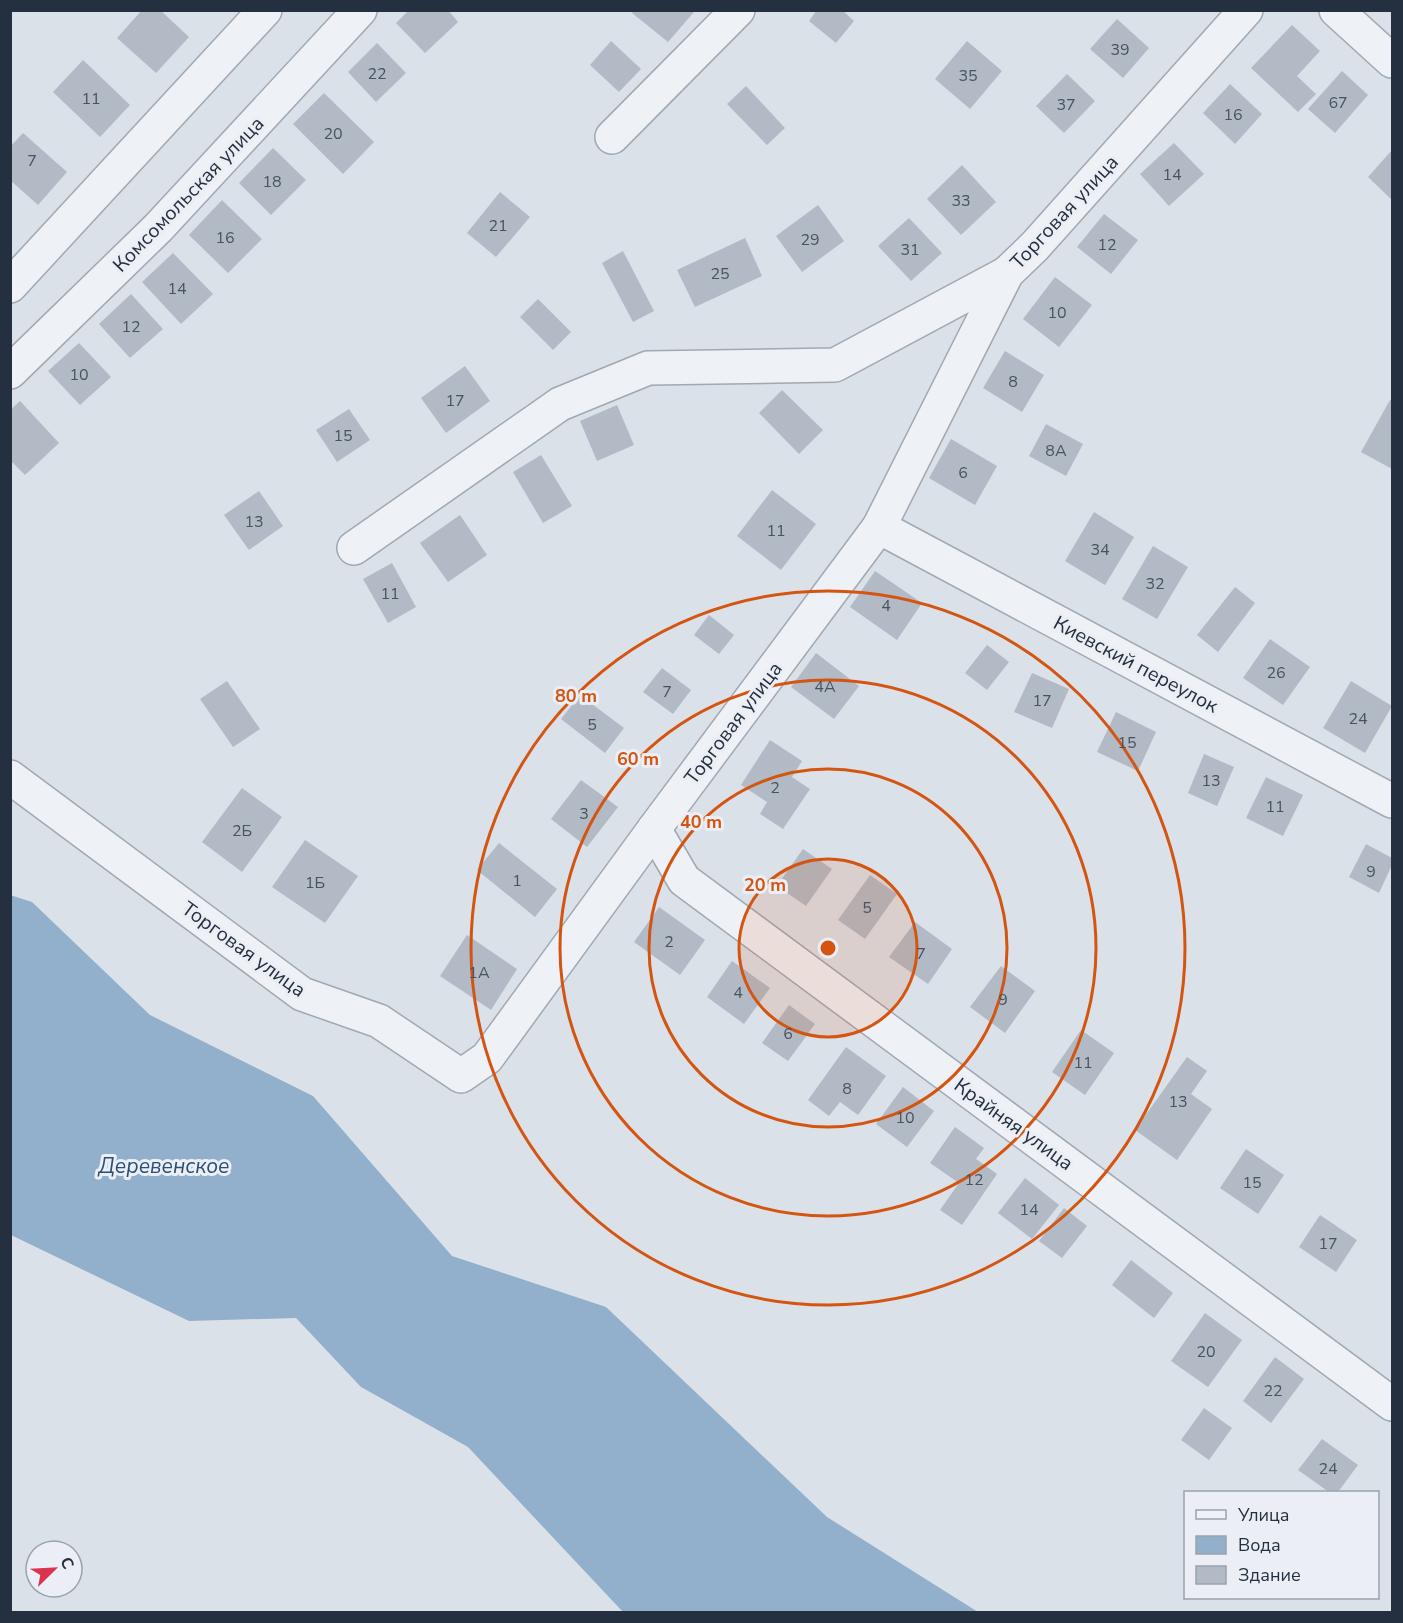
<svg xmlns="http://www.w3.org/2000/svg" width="1403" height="1623" viewBox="0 0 1403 1623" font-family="'Nunito Sans',sans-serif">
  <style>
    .water { fill: #92b0cc }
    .building { fill: #b2bac5 }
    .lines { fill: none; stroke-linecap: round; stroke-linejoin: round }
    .street-casing { stroke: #a0a8b2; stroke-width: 36 }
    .street { stroke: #eef1f6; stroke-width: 33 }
    .ring { fill: none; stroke: #d45511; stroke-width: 3 }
    .labels { text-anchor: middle; stroke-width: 6; stroke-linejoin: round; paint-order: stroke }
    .number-label { font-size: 16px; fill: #485260 }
    .street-label { font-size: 20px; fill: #242f3f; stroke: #ebeff5 }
    .water-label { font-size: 21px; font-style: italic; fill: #2a4f77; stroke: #ebeff5 }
    .centre { fill: #d45511; stroke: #ebeff5; stroke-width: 3 }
    .ring-label { font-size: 18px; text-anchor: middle; font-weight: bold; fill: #d45511; stroke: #ebeff5; stroke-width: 6; stroke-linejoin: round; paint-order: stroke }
  </style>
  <rect width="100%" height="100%" fill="#dbe1e8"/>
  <!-- water -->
  <polygon class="water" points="10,895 32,902 150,1015 313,1096 452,1256 606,1307 827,1517 978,1612 623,1612 468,1447 361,1387 296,1318 189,1321 11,1235"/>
  <!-- building -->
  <g class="building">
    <polygon points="142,10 160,10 189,37 156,73 117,38"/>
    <polygon points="409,10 448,10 458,22 425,53 396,23"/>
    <polygon points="634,10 692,10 694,12 668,42 632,13"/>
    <polygon points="817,10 842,10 854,21 836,43 809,21"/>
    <polygon points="1117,19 1149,48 1123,78 1090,49"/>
    <polygon points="1292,25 1320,51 1297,76 1316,94 1298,112 1251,68"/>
    <polygon points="611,41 641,69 619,92 590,65"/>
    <polygon points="967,41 1002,71 970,109 935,79"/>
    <polygon points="377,43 406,73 376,102 348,72"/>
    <polygon points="83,60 130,105 100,137 53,92"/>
    <polygon points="1342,71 1368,95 1335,133 1308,109"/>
    <polygon points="1067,74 1095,101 1064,133 1036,106"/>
    <polygon points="1230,84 1262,114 1235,144 1203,113"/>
    <polygon points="746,86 785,128 767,145 727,104"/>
    <polygon points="324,93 374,142 343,174 293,124"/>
    <polygon points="23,133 67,172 38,205 10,180 10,147"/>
    <polygon points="1174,143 1204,174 1169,206 1140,174"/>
    <polygon points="273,148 306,180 271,215 239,183"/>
    <polygon points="1392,150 1392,200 1368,177"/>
    <polygon points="962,165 996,202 961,235 927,199"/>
    <polygon points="500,192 530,217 496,257 467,233"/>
    <polygon points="222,200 262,239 228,273 189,235"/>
    <polygon points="818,205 844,241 802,272 776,236"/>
    <polygon points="1104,214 1138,240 1111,274 1077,247"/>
    <polygon points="909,218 942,253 911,281 878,246"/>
    <polygon points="745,238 762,276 695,307 677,270"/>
    <polygon points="623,251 654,311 633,322 602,263"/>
    <polygon points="173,253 213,294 181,324 142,282"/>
    <polygon points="1055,277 1092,305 1059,347 1023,319"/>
    <polygon points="131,294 163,329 130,358 99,324"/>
    <polygon points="538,299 571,332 553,350 520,317"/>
    <polygon points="79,343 111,377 80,405 48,371"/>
    <polygon points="1005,351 1044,375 1022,412 983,388"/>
    <polygon points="465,366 490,401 446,433 421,398"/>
    <polygon points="782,390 823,430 799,454 759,413"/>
    <polygon points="1390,400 1392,401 1392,469 1361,452"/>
    <polygon points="20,401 59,443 25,475 10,460 10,410"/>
    <polygon points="617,405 634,445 597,461 580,421"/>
    <polygon points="349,409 370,440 337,462 316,430"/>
    <polygon points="1046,424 1083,444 1066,476 1029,456"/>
    <polygon points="951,439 997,466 975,505 929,478"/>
    <polygon points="541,455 572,506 543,523 513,472"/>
    <polygon points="772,490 816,524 781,570 737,536"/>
    <polygon points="259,491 283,526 249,550 224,515"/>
    <polygon points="1094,512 1134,537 1105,585 1065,561"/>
    <polygon points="460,515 487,555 448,582 420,543"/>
    <polygon points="1153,546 1188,567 1157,619 1122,599"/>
    <polygon points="392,563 416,607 388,623 363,579"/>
    <polygon points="875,571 922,603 897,640 850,607"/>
    <polygon points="1235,587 1255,603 1218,652 1197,635"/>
    <polygon points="709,615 734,635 719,654 694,635"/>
    <polygon points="1270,639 1310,667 1283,705 1243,678"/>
    <polygon points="987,645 1009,662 987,690 965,673"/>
    <polygon points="816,653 859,686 834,719 791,687"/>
    <polygon points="662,668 691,690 673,714 643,692"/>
    <polygon points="1032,673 1069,689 1052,728 1014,712"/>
    <polygon points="227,681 260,729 233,747 200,699"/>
    <polygon points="1351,681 1392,706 1365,753 1323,728"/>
    <polygon points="580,695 624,728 605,753 561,719"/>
    <polygon points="1116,712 1156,732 1138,771 1097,752"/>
    <polygon points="770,740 802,761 792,777 810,789 783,829 760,814 767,802 741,785"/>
    <polygon points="1204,754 1234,767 1217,806 1188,793"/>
    <polygon points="1266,777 1303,795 1283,836 1246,818"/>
    <polygon points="581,780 618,807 587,847 551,819"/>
    <polygon points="242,788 282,817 242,872 202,842"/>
    <polygon points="305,840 358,876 325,923 272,887"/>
    <polygon points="499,843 557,889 535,917 477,870"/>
    <polygon points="1366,844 1392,858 1392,865 1379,893 1349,877"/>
    <polygon points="803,849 832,869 806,906 777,886"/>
    <polygon points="870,875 897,894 865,939 838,920"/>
    <polygon points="659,907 705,940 680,975 634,942"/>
    <polygon points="915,922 952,949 928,984 889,957"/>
    <polygon points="467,935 517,969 491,1010 440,976"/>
    <polygon points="732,961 770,988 744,1024 707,997"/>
    <polygon points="1001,966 1035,991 1005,1033 970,1007"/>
    <polygon points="789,1005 815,1024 788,1061 762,1043"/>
    <polygon points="1081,1030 1114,1053 1085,1095 1052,1072"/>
    <polygon points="846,1047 886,1076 858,1115 840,1102 829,1116 808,1100"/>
    <polygon points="1187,1057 1207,1071 1191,1094 1212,1109 1177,1160 1135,1130"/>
    <polygon points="903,1087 934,1111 907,1147 876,1124"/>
    <polygon points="955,1127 984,1148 976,1159 997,1174 962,1225 940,1210 959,1183 930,1163"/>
    <polygon points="1246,1149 1284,1175 1258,1214 1220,1188"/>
    <polygon points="1025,1178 1059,1205 1032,1239 998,1213"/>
    <polygon points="1064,1208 1087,1226 1062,1258 1039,1241"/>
    <polygon points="1320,1215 1357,1240 1336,1272 1299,1247"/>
    <polygon points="1131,1260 1173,1293 1154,1318 1112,1285"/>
    <polygon points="1205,1313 1242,1340 1208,1387 1171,1361"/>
    <polygon points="1275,1357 1304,1379 1271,1423 1243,1401"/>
    <polygon points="1204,1408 1232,1428 1209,1460 1181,1440"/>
    <polygon points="1322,1439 1358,1465 1338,1492 1329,1492 1298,1470"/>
  </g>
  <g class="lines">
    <!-- street casing -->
    <g class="street-casing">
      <g id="street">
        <polyline points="1336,10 1392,61"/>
        <polyline points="612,137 738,10"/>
        <polyline points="10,286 265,10"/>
        <polyline points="10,372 158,228 360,10"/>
        <polyline points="879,527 1392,801"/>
        <polyline points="354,548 560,404 648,368 835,365 1007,273"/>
        <polyline points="10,777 302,994 379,1021 461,1076 487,1058 654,829 879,527 1007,273 1035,246 1246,10"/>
        <polyline points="654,829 684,880 1392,1404"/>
      </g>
    </g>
    <!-- street -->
    <use href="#street" class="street"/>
  </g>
  <!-- distance rings -->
  <circle cx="828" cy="948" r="89" fill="#d45511" fill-opacity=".12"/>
  <g class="ring">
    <circle cx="828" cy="948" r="89"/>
    <circle cx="828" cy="948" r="179"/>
    <circle cx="828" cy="948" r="268"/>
    <circle cx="828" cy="948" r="357"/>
  </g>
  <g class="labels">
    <!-- number labels -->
    <g class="number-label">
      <text x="1120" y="55">39</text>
      <text x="377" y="79">22</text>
      <text x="968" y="81">35</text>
      <text x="91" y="104">11</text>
      <text x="1338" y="108">67</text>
      <text x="1066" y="110">37</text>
      <text x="1233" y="120">16</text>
      <text x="333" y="139">20</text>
      <text x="32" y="166">7</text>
      <text x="1172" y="180">14</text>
      <text x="272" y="187">18</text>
      <text x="961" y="206">33</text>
      <text x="498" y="231">21</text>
      <text x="225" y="243">16</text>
      <text x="810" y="245">29</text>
      <text x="1107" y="250">12</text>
      <text x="910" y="255">31</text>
      <text x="720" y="279">25</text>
      <text x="177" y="294">14</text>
      <text x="1057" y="318">10</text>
      <text x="131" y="332">12</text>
      <text x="79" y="380">10</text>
      <text x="1013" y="387">8</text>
      <text x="455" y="406">17</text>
      <text x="343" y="441">15</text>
      <text x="1056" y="456">8А</text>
      <text x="963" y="478">6</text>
      <text x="254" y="527">13</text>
      <text x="776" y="536">11</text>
      <text x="1100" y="555">34</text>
      <text x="1155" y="589">32</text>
      <text x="390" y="599">11</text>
      <text x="886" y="611">4</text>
      <text x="1276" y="678">26</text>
      <text x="825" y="692">4А</text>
      <text x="667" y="697">7</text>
      <text x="1042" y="706">17</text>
      <text x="1358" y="724">24</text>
      <text x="592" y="730">5</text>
      <text x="1127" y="748">15</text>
      <text x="1211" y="786">13</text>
      <text x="775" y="793">2</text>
      <text x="1275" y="812">11</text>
      <text x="584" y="819">3</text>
      <text x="242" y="836">2Б</text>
      <text x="1371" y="877">9</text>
      <text x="517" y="886">1</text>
      <text x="315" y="888">1Б</text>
      <text x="867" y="913">5</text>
      <text x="669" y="947">2</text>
      <text x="921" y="959">7</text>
      <text x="479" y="978">1А</text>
      <text x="738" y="998">4</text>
      <text x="1003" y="1005">9</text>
      <text x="788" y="1039">6</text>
      <text x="1083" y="1068">11</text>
      <text x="847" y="1094">8</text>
      <text x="1178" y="1107">13</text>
      <text x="905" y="1123">10</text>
      <text x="974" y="1185">12</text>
      <text x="1252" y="1188">15</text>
      <text x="1029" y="1215">14</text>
      <text x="1328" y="1249">17</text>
      <text x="1206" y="1357">20</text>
      <text x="1273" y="1396">22</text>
      <text x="1328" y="1474">24</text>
    </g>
    <!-- street labels -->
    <g class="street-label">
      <text transform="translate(188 194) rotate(-46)" y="7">Комсомольская улица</text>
      <text transform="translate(1064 212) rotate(-47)" y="7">Торговая улица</text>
      <text transform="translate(1136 664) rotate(28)" y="7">Киевский переулок</text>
      <text transform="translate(733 723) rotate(-53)" y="7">Торговая улица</text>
      <text transform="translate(244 949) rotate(36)" y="7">Торговая улица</text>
      <text transform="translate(1014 1124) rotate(36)" y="7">Крайняя улица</text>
    </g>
    <!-- water labels -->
    <g class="water-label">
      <text x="164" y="1173">Деревенское</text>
    </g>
  </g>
  <circle cx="828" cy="948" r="9" class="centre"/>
  <g class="ring-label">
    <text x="576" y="702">80 m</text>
    <text x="638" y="765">60 m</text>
    <text x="701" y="828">40 m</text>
    <text x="765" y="891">20 m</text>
  </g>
  <!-- border -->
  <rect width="1403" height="1623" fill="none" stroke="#242f3f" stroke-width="24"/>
  <!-- legend -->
  <rect x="1184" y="1491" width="195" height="108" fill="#ebeff5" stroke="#9ba2ac" stroke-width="1.5"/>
  <rect x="1196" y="1510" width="30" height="9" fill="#eef1f6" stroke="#9ba2ac" stroke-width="1.5"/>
  <text x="1238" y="1521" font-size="18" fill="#242f3f">Улица</text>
  <rect x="1196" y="1536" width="30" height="18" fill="#92b0cc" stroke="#9ba2ac" stroke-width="1.5"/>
  <text x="1238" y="1551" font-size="18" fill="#242f3f">Вода</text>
  <rect x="1196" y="1566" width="30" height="18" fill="#b2bac5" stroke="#9ba2ac" stroke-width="1.5"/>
  <text x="1238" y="1581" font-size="18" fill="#242f3f">Здание</text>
  <!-- north arrow -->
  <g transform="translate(54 1569) rotate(66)"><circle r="28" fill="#ebeff5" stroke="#9ba2ac" stroke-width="1.5"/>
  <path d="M0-4.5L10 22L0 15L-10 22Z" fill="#db3250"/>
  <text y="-9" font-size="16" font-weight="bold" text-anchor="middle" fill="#242f3f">С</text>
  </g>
</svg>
